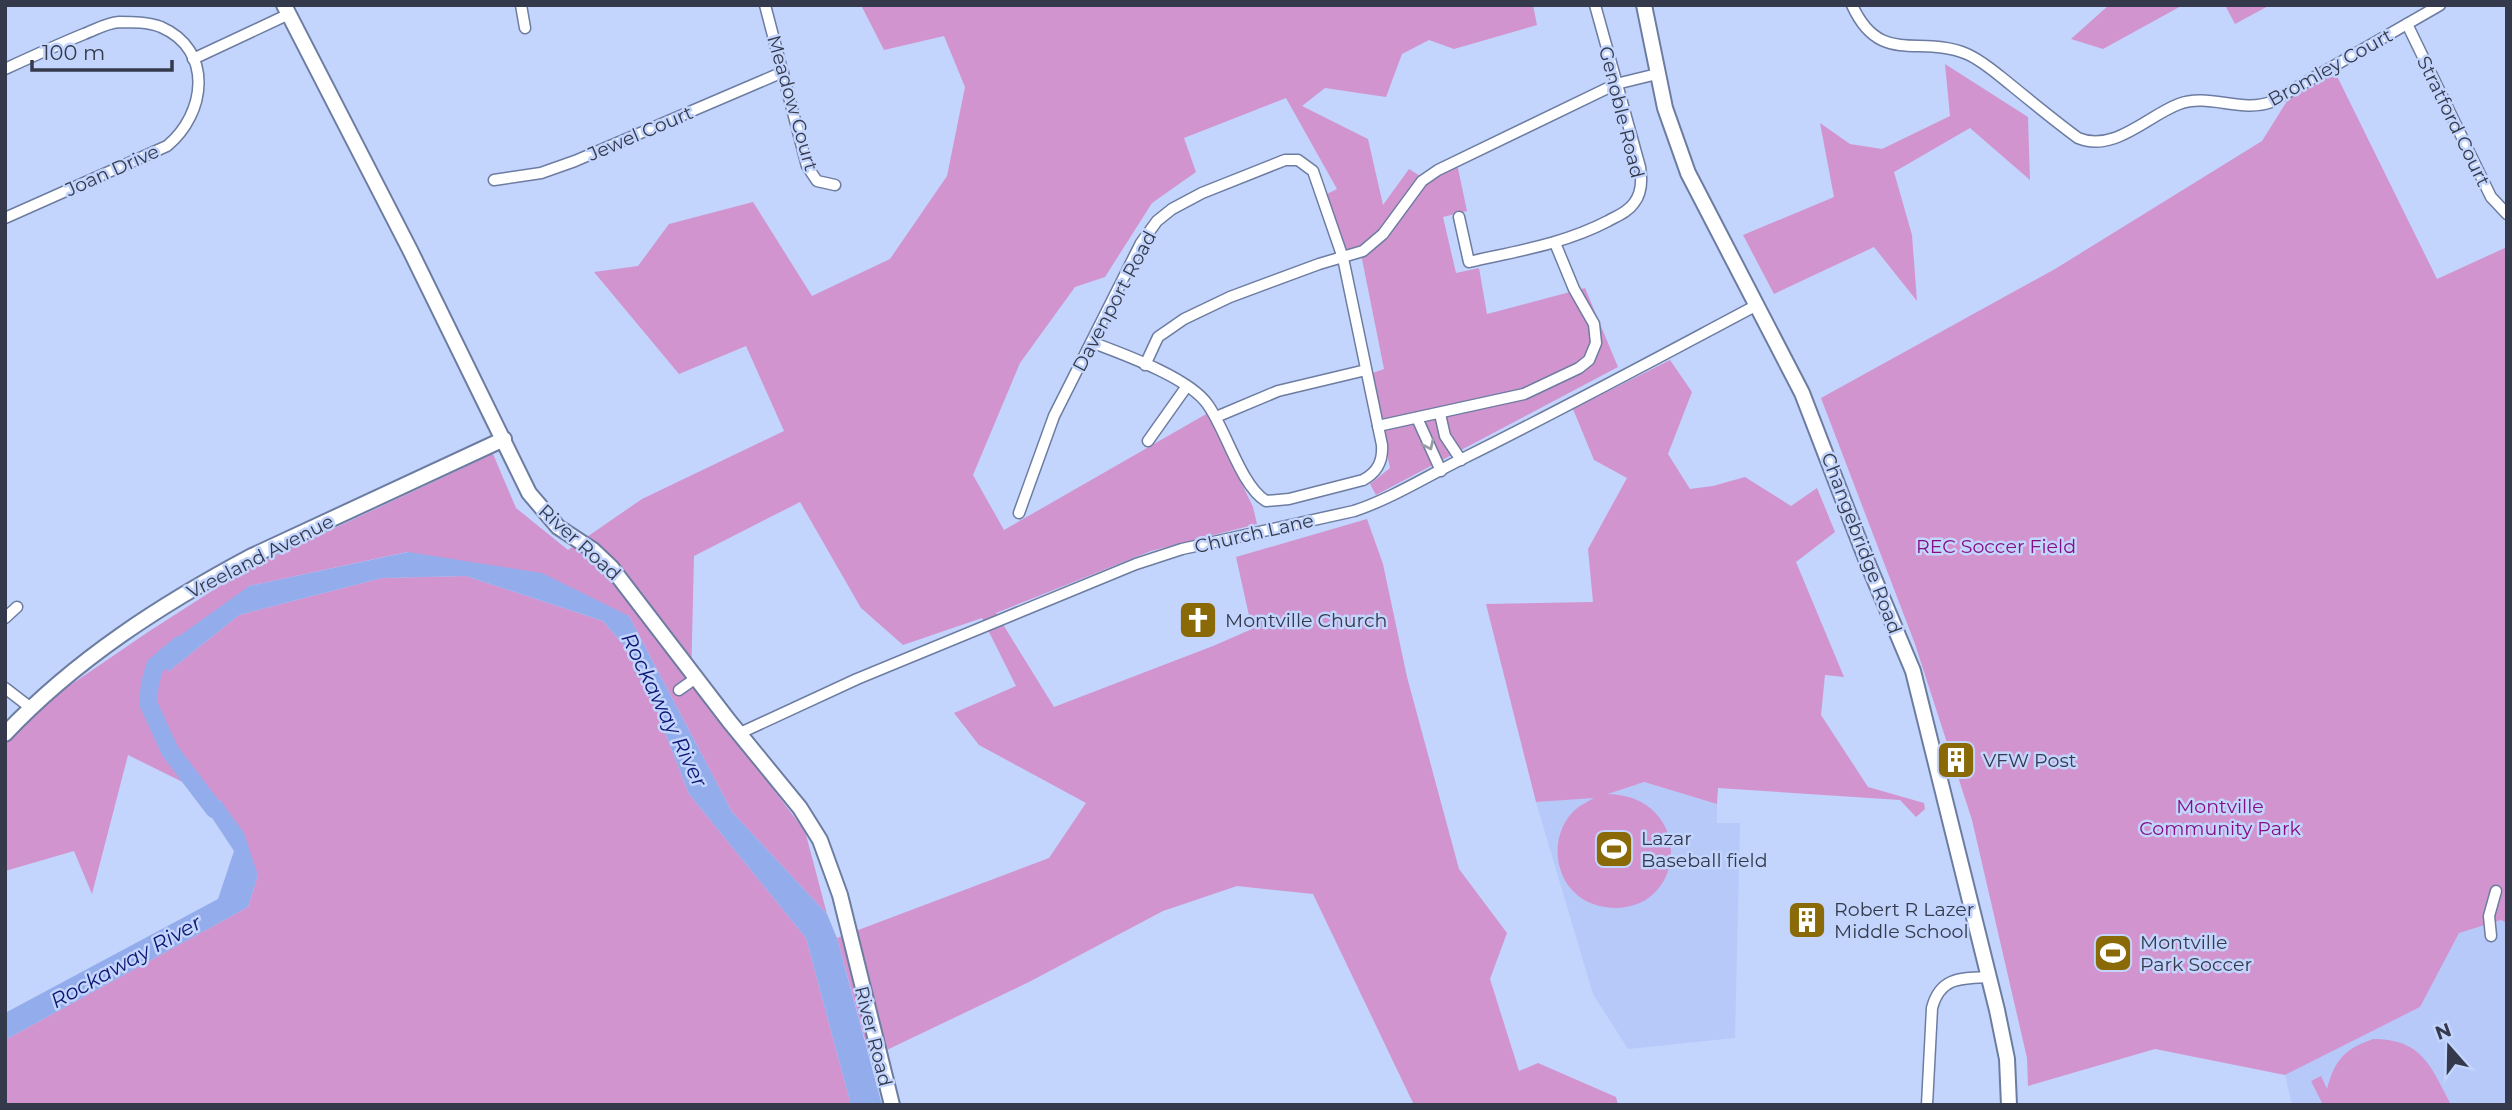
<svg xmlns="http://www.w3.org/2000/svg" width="2512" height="1110" viewBox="0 0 2512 1110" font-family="Montserrat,sans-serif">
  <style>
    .built { fill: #b6c9f9 }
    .green { fill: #d294cf }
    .water { fill: #93acec }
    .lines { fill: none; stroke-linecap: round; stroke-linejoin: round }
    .river { stroke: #93acec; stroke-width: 18 }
    .street-casing { stroke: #6d7ca1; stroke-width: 13 }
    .secondary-casing { stroke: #6d7ca1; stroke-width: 18 }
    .street { stroke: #fff; stroke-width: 10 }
    .secondary { stroke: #fff; stroke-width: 14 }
    .oneway { stroke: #9a9ca5 }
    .labels { text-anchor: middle; stroke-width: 5; stroke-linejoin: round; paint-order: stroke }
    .street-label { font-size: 19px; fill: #343a4b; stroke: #c3d4fd }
    .park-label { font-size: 19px; fill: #850e86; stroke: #c3d4fd }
    .poi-label { font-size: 19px; fill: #343a4b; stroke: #c3d4fd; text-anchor: start }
    .water-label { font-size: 21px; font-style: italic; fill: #0e1674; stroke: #c3d4fd }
  </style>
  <rect width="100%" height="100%" fill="#c3d4fd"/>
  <!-- built -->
  <g class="built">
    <polygon points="2507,779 2507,1105 2292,1105 2285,1075 2420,1007"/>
    <polygon points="1643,782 1717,804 1717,823 1740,823 1735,1038 1628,1049 1593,994 1536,802 1599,797"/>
  </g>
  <!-- green -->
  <g class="green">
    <polygon points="861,5 1533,5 1537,25 1454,49 1429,40 1402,54 1386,97 1325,88 1302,106 1368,139 1383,205 1409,169 1425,179 1456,159 1467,211 1443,217 1456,273 1479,268 1487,314 1585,288 1618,367 1376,495 1370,484 1390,468 1370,374 1384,369 1360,249 1341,254 1325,195 1337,189 1286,98 1184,138 1196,172 1152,203 1105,277 1075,287 1020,363 973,475 1004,530 1208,413 1253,507 1257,524 1151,551 996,613 1054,707 1213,646 1252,629 1236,557 1367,519 1383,564 1407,677 1459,869 1507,933 1490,979 1519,1071 1538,1063 1616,1097 1618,1105 1414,1105 1313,894 1237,886 1163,911 1029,982 870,1058 837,938 1049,858 1086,803 979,745 954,713 1016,686 982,618 903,645 861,608 800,502 694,556 691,682 805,831 827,914 732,812 629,616 407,552 249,586 168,672 239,615 382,578 466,576 603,621 625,647 653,702 689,794 806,938 851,1105 5,1105 5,1040 248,907 258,875 221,801 128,755 92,894 74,851 5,871 5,742 28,714 148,632 243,571 493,454 516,508 568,550 642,499 784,431 746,346 679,374 594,272 638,266 669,224 753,202 812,296 890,259 947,176 965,87 944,36 884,50"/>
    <polygon points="2109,5 2183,5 2103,49 2071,39"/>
    <polygon points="2225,5 2270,5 2235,24"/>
    <polygon points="1945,64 2028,117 2030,180 1970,128 1894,172 1912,235 1917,301 1874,247 1774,294 1743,235 1834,197 1820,123 1850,144 1882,149 1950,116"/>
    <polygon points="2332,66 2437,279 2507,247 2507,923 2501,920 2459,933 2420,1007 2285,1075 2155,1049 2028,1086 2027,1058 1972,820 1915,644 1821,398 2055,269 2262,141 2294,90"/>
    <path d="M1670 360 1692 392 1668 454 1690 489 1713 486 1745 477 1791 506 1817 488 1835 532 1796 562 1844 677 1825 675 1821 715 1868 787 1924 803 1925 809 1916 817 1900 800 1718 788 1717 804 1644 782 1608 794C1692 796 1689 906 1617 908 1601 908 1584 903 1573 891 1552 869 1552 830 1576 809 1581 805 1588 801 1594 798L1536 802 1486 604 1593 602 1588 549 1627 478 1594 460 1573 409Z"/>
    <path d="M2373 1039C2422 1039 2431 1066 2451 1105H2323L2311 1081 2321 1076 2327 1089C2335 1059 2345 1049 2373 1039Z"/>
  </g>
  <!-- water -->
  <g class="water">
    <polygon points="408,552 542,573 629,616 732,812 827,914 837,938 882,1105 851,1105 806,938 689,794 653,702 625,647 603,621 466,576 382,578 239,615 168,672 157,652 249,586"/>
    <polygon points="191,786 221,801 244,833 258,875 248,907 5,1040 5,1013 218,899 234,851"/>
  </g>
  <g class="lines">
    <!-- river -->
    <polyline class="river" points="180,645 155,666 150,683 148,703 170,751 214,809"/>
    <!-- street casing -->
    <g class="street-casing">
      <g id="street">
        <polyline points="521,5 525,28"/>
        <polyline points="765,5 807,166 817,181 835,185"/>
        <path d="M1852 5C1880 67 1919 34 1967 54 1983 61 1997 74 2011 85 2033 103 2055 121 2078 138 2114 153 2147 116 2179 104 2208 93 2242 113 2271 102L2440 5"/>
        <polyline points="2407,24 2491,197 2507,214"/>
        <polyline points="193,59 289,14"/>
        <path d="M5 69C31 57 57 45 84 34 95 30 106 23 119 22 133 22 148 22 161 27 214 50 206 114 167 146L5 218"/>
        <polyline points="494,180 541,173 575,161 783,72"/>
        <path d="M1459 217 1469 262C1517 251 1564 244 1608 221 1617 216 1628 212 1634 203 1642 193 1642 179 1640 167L1595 5"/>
        <polyline points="1145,365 1158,337 1184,319 1230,297 1319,264 1363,251 1383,234 1422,181 1438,170 1616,84 1657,74"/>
        <polyline points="1440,414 1445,436 1461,460"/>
        <polyline points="1216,417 1278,391 1366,370"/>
        <polyline points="1417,418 1441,471"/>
        <polyline points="1378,426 1524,394 1579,368 1589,360 1596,343 1594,324 1574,289 1555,243"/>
        <polyline points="1148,441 1187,386"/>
        <path d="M1019 513 1054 416 1141 243 1157 221 1172 209 1202 193 1285 160H1298L1313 171 1343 258 1382 445C1383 461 1378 472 1363 480L1289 499 1266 501C1241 486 1226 430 1208 405 1190 378 1123 354 1091 342"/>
        <polyline points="5,618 17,607"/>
        <polyline points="5,688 31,708"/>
        <polyline points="679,690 696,678"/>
        <path d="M738 734 857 679 1136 564 1182 549 1354 511C1393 498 1427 476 1464 458 1563 409 1659 357 1757 305"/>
        <polyline points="2491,936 2489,916 2496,891"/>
        <path d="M1927 1105 1932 1008C1940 977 1961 978 1989 977"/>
      </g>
    </g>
    <!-- secondary casing -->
    <g class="secondary-casing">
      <g id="secondary">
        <polyline points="284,5 410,250 529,493 558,527 593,550 611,567 729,721 800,808 820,840 840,895 892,1105"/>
        <polyline points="1644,5 1665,108 1688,173 1802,393 1868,564 1913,671 1997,1010 2007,1059 2009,1105"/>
        <path d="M5 734C76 659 162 604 252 556L504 439"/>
      </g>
    </g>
    <!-- street -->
    <use href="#street" class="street"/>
    <!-- secondary -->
    <use href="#secondary" class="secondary"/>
  </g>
  <!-- one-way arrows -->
  <defs><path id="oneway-chevron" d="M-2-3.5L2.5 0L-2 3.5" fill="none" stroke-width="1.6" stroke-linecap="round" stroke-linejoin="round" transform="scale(1.75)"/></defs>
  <use class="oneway" href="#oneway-chevron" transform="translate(1429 445) rotate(65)"/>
  <!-- icons -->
  <defs>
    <g id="church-square" transform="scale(2.0125)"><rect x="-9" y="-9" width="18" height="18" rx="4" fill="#896a07" stroke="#c3d4fd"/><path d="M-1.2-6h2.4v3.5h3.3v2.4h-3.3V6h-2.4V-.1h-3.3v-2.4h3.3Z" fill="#fff"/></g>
    <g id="building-square" transform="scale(2.0125)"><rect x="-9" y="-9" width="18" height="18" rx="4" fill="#896a07" stroke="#c3d4fd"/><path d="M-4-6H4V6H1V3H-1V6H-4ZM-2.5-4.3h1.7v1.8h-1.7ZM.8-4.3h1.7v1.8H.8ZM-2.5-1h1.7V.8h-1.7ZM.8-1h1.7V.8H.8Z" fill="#fff"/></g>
    <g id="stadium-square" transform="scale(2.0125)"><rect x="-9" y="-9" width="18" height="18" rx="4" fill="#896a07" stroke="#c3d4fd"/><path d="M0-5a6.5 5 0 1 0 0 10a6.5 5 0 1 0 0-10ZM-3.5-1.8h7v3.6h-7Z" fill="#fff"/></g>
  </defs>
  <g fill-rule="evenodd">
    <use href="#church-square" x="1198" y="620"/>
    <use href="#building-square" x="1956" y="760"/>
    <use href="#stadium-square" x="1614" y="849"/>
    <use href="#building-square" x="1807" y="920"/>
    <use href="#stadium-square" x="2113" y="953"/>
  </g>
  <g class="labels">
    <!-- street labels -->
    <g class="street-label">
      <text transform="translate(2330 67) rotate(-29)" y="7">Bromley Court</text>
      <text transform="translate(793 103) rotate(74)" y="7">Meadow Court</text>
      <text transform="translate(1622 112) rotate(76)" y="7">Genoble Road</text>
      <text transform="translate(2454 121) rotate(64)" y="7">Stratford Court</text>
      <text transform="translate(640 133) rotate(-23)" y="7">Jewel Court</text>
      <text transform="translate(112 170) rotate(-24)" y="7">Joan Drive</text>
      <text transform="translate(1114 301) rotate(-62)" y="7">Davenport Road</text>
      <text transform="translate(1254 533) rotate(-13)" y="7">Church Lane</text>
      <text transform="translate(580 542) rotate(42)" y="7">River Road</text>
      <text transform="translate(1862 543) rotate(69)" y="7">Changebridge Road</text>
      <text transform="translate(260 556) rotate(-27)" y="7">Vreeland Avenue</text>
      <text transform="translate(874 1036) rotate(76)" y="7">River Road</text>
    </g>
    <!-- park labels -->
    <g class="park-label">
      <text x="1996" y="553">REC Soccer Field</text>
      <text x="2220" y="813">Montville<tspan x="2220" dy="22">Community Park</tspan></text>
    </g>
    <!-- poi labels -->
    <g class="poi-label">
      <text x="1225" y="627">Montville Church</text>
      <text x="1983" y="767">VFW Post</text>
      <text x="1641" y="845">Lazar<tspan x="1641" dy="22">Baseball field</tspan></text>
      <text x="1834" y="916">Robert R Lazer<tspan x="1834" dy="22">Middle School</tspan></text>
      <text x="2140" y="949">Montville<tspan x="2140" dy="22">Park Soccer</tspan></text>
    </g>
    <!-- water labels -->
    <g class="water-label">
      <text transform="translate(664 710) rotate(64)" y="7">Rockaway River</text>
      <text transform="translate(126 962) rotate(-29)" y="7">Rockaway River</text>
    </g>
  </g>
  <!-- border -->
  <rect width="2512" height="1110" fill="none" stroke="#343a4b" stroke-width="14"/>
  <!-- north arrow -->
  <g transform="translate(2449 1047) rotate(340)" stroke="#c3d4fd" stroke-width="5" paint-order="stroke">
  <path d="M0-5L12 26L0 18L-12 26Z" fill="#343a4b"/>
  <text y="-10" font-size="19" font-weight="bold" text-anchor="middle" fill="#343a4b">N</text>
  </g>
  <!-- scale -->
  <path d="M32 60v10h140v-10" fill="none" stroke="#343a4b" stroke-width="3.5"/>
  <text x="42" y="60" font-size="21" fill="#343a4b" stroke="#c3d4fd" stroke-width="5" paint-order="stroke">100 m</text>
</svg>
